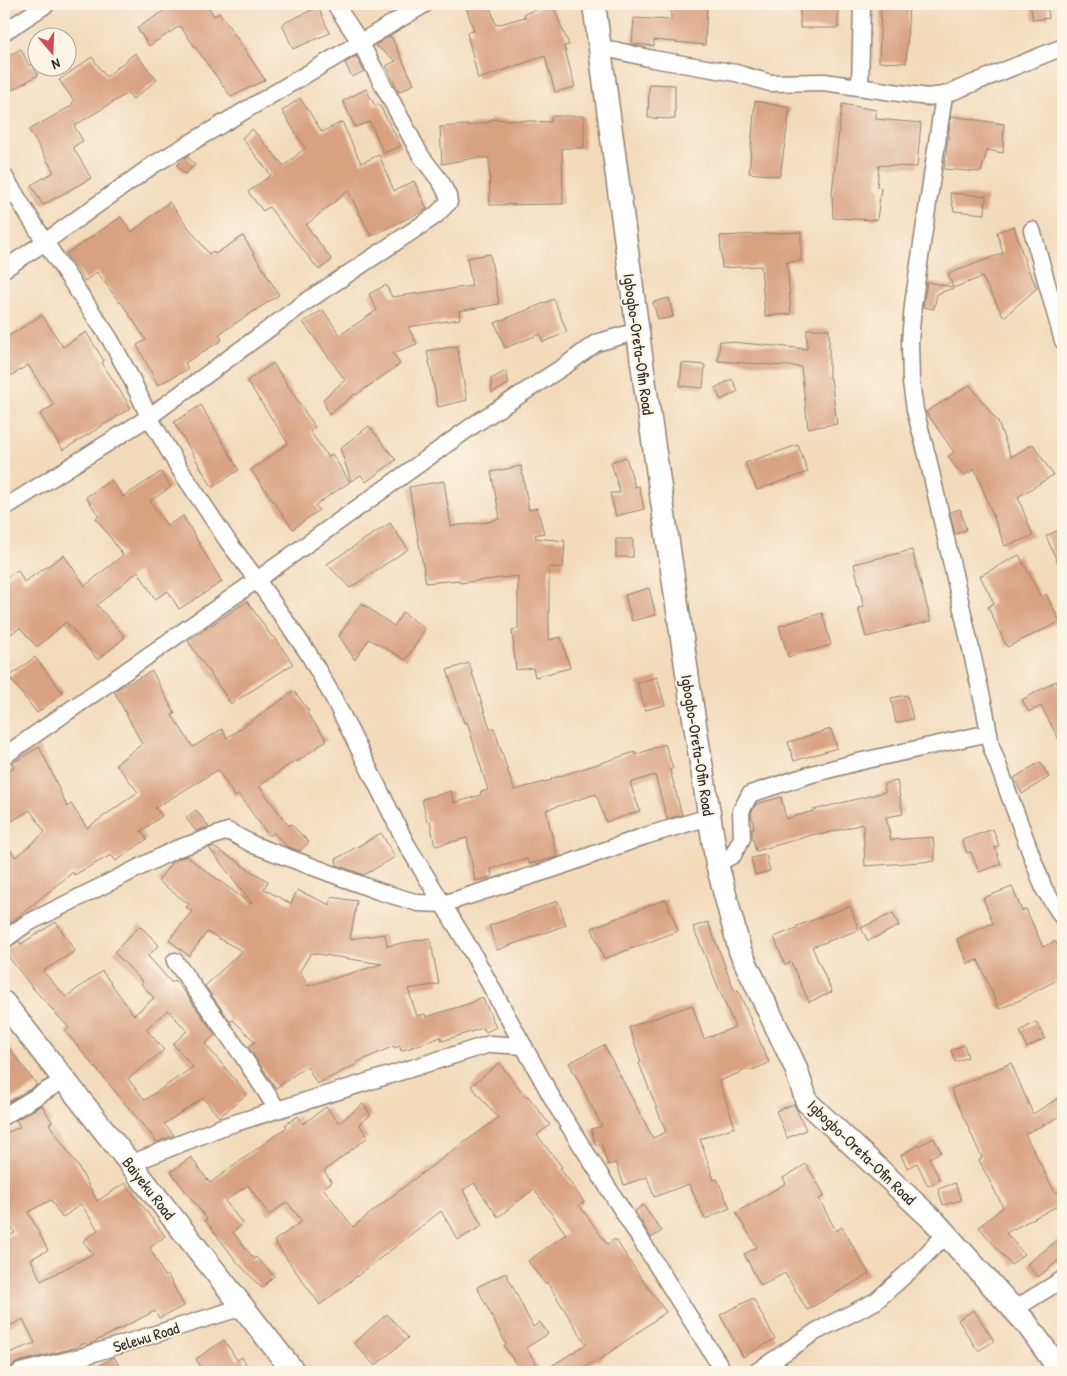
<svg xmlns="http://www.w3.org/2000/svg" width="1067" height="1376" viewBox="0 0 1067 1376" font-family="'Patrick Hand',sans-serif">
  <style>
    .building { fill: #d8a182; fill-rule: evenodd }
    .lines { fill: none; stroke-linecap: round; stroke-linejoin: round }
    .street-casing { stroke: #8f8273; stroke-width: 19 }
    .secondary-casing { stroke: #8f8273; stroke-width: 25 }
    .street { stroke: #fff; stroke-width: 16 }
    .secondary { stroke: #fff; stroke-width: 22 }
    .labels { text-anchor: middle; stroke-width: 4; stroke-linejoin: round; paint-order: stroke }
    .street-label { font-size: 16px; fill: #2b2b2b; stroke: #fcf5e5 }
  </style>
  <rect width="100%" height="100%" fill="#fcf5e5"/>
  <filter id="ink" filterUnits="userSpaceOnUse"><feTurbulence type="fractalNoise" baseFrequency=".02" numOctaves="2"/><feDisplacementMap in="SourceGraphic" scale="10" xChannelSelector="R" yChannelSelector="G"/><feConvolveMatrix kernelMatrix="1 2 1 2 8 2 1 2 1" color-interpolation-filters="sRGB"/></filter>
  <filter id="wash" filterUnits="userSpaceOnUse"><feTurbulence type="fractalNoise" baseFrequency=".0096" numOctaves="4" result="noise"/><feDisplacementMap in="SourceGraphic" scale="20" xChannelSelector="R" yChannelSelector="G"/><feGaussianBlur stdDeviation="1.12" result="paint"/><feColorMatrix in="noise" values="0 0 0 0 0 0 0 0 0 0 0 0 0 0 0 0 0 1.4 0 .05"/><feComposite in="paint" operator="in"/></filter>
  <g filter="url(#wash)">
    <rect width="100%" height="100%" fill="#f3dabb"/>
    <g id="blocks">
      <!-- building -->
      <g class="building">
        <polygon points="175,4 207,4 214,16 220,13 265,80 231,97 180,26 149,46 137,28"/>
        <polygon points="465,4 489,4 496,25 525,17 524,14 552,4 569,45 564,46 575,87 555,92 545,56 478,79 467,32 474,31"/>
        <polygon points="671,4 707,4 705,45 654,40 654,46 632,44 634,18 671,20"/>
        <rect x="800" y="4" width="38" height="24"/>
        <polygon points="881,4 909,4 906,63 879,62"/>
        <polygon points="1030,4 1047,4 1049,18 1033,20"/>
        <polygon points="318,7 330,33 293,49 282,24"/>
        <polygon points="391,36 414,84 399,92 386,66 396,61 375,45"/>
        <polygon points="21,49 29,66 32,64 38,75 12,90 6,79 8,78 4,70 4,58"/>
        <polygon points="135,53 157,80 133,99 128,93 74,126 83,141 73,147 91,178 43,205 31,185 54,172 29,130 73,105 72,103 74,101 59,80 92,57 106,77"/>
        <polygon points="356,56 364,71 352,77 345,63"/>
        <polygon points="649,84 675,85 675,119 648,118"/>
        <polygon points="366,89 375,106 379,104 401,146 384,153 370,122 355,127 343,101"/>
        <polygon points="300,98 322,132 342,122 361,163 379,155 394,191 414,181 427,209 371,236 348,191 306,225 332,260 319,270 269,207 263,211 248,192 271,175 242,138 252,129 284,166 305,148 282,111"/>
        <polygon points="755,101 790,108 780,176 749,173"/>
        <polygon points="842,104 876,110 876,119 921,123 917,167 879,165 877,187 881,188 877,220 833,218 832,193"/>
        <polygon points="551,116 584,116 584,148 562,148 563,204 490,205 489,158 474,158 442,164 440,127 467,125 467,126 490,122 490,119 551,122"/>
        <polygon points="951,116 1004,124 1003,153 987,150 981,172 944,169"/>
        <polygon points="187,156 195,165 185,174 177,165"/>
        <polygon points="950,193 986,196 985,214 954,211"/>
        <polygon points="169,202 209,254 213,251 215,254 243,236 279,295 219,334 222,340 185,363 188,369 158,385 137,345 146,340 121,302 120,303 97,272 85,281 66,254 121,217 132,232"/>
        <polygon points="1014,226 1026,265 1037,288 1004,317 982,277 937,294 934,309 923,307 927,282 953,287 948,274 1003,253 997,232"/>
        <polygon points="801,232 801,261 787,262 791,314 765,316 761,266 722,268 720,236"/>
        <polygon points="490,254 499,304 459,311 460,319 408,327 417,344 393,353 400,364 356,395 355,394 329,415 323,399 345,380 303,322 323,310 340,335 377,310 369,294 386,285 392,297 472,286 467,258"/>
        <polygon points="669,298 673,317 658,320 653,302"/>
        <polygon points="554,299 567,332 543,342 540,334 505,348 495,323"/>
        <polygon points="42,315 63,347 86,332 104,361 102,363 131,408 63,450 40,414 54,405 28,365 4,380 4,339"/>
        <polygon points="807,329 829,329 829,378 831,378 837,424 808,428 801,367 718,361 720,341 807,349"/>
        <polygon points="457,346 467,400 438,407 427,351"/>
        <polygon points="273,363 315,427 310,431 328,457 332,454 350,482 315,505 319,510 293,529 251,470 288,443 247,381"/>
        <polygon points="682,363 705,365 703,388 680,386"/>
        <polygon points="506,371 509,384 492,393 491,379"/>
        <polygon points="732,379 738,391 721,400 715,388"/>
        <polygon points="970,385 998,422 1011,457 1033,444 1053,475 1018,497 1033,536 1005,546 975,469 963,476 948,457 954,452 926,412"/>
        <polygon points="201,405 239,470 212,487 174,422"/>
        <polygon points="369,426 396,460 366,482 361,475 351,481 340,448"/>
        <polygon points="798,445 808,472 757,490 745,463"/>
        <polygon points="626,457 635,487 639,486 644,509 616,516 610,493 620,493 611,462"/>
        <polygon points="521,466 529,510 537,508 544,533 535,535 536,538 565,541 563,568 549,567 549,640 561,637 570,668 535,677 533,668 516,670 512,630 518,629 518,576 460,583 459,580 426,583 409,487 444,481 451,526 488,522 500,518 491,472"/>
        <polygon points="161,472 171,487 150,501 167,526 183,516 222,582 179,609 168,591 155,599 138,571 97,605 125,637 98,660 66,622 37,647 20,628 4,638 4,579 18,570 24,582 64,555 85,586 123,555 96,518 99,516 86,497 111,480 123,497"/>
        <polygon points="960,509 966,530 955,534 950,512"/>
        <polygon points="390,523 408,549 350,588 327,564"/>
        <polygon points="1063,528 1063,575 1046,536"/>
        <rect x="616" y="539" width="17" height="18"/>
        <polygon points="912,550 931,621 866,637 858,608 864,607 854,564"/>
        <polygon points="1019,555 1041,597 1046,594 1060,622 1007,647 988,607 994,603 980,576"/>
        <polygon points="649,588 656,615 632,621 625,595"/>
        <polygon points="247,601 272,637 274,636 293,664 231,704 188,641"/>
        <polygon points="361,603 394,626 403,612 425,629 406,660 369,639 355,660 339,636"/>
        <polygon points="822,613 831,645 788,657 779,626"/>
        <polygon points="35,657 63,693 37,713 9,677"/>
        <polygon points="469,663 490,729 494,728 514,790 552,780 551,779 635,752 635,755 665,744 673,768 670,770 682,815 667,819 655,775 630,783 640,811 606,822 596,794 546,810 557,857 529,864 527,859 491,869 492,877 475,881 467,838 435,846 430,821 427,822 422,799 451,791 454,803 481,795 480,792 488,790 467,722 464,723 447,670"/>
        <polygon points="152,671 175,714 172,715 193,747 222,729 227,738 294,691 309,711 307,713 327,740 297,762 296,760 259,786 289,826 291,824 309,842 300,851 286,846 274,833 269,836 239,795 235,797 218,770 155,808 162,816 141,831 147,839 116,861 111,855 74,875 73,872 4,928 4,843 16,857 45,832 30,810 4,826 4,774 14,767 12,763 39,747 48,764 67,807 71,804 87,828 138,792 116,764 142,744 114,691"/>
        <polygon points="657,677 665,705 645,710 637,683"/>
        <polygon points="1056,681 1063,695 1063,747 1041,706 1029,712 1022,700"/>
        <polygon points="907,695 913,719 896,723 891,698"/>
        <polygon points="831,729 837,748 794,761 788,742"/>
        <polygon points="1040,762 1049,777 1022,794 1014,778"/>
        <polygon points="897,781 903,814 886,817 891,840 933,837 935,861 865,866 863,824 819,835 819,833 756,851 752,836 752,828 754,828 751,813 756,804 781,797 786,819 813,811 813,810 885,792 884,784"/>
        <polygon points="196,810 209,827 196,831 186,818"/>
        <polygon points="993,829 999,846 995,848 1001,864 979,872 971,852 967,853 962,840"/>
        <polygon points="381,833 395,857 364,875 337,865 336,859"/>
        <path d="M213 847 242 864 241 865 268 881 264 889 291 904 297 890 330 905 331 897 357 901 350 939 385 934 387 946 430 938 439 984 408 989 417 1016 425 1014 426 1017 471 1003 482 997 496 1027 486 1032 483 1028 442 1041 441 1037 401 1051 400 1046 395 1048 394 1046 356 1063 357 1064 317 1084 307 1066 276 1088 248 1047 255 1042 233 1020 231 1022 205 986 242 951 207 932 189 956 169 940 192 911 186 907 189 904 158 881 172 862 180 858 186 856 251 904 252 903 209 848ZM311 953 382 964 308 986 300 971Z"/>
        <polygon points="766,855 770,871 755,875 751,858"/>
        <polygon points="1012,887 1022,911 1026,909 1043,947 1055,941 1059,949 1063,947 1063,977 1026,996 1027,997 999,1009 978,960 968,964 957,939 993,923 983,898"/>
        <polygon points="666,899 678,931 604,959 592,928"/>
        <polygon points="558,901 566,925 497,950 489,926"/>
        <polygon points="850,906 859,930 812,947 832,992 809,1002 791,962 785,965 774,937 797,928 797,926"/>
        <polygon points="893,913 899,926 868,941 861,928"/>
        <path d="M56 922 75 951 43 971 66 997 102 971 134 1015 154 998 141 984 143 982 114 952 140 926 159 945 148 956 172 983 174 980 187 995 215 1035 205 1044 247 1094 219 1117 203 1098 164 1124 174 1135 157 1142 65 1031 69 1028 32 987 4 951 19 941 21 944ZM168 1010 187 1031 173 1044 193 1067 145 1100 128 1079 164 1050 146 1029Z"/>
        <polygon points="708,922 735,992 738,990 769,1063 750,1071 749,1069 719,1081 735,1127 700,1139 714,1180 717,1179 730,1208 705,1219 689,1184 654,1197 647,1177 624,1185 616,1163 608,1165 601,1144 596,1146 591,1129 602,1126 569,1063 604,1045 653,1138 666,1132 639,1063 641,1062 629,1027 692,1005 704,1039 735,1027 693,927"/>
        <polygon points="1036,1022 1045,1038 1027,1048 1020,1031"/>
        <polygon points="4,1041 37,1085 6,1103 4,1099"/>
        <polygon points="964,1045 968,1057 955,1062 951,1050"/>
        <polygon points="499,1063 526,1097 528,1096 550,1125 537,1135 562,1167 560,1168 584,1202 579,1205 607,1244 615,1239 643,1281 666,1312 598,1361 597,1360 577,1372 542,1372 586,1344 547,1282 545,1284 528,1261 566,1234 534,1189 498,1217 474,1183 463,1190 482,1226 458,1240 441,1211 320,1305 274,1241 302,1221 287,1202 269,1215 248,1185 225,1201 243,1224 233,1232 254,1259 256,1257 274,1276 262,1288 238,1263 205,1220 207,1219 171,1172 191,1157 210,1183 287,1127 285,1125 298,1116 303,1124 326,1107 339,1123 363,1104 371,1115 359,1124 368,1137 324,1171 332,1182 323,1188 353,1227 414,1179 498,1118 471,1086"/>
        <polygon points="1011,1063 1033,1114 1063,1095 1063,1115 1025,1134 1055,1193 1063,1189 1063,1203 1006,1233 1024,1254 1011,1265 979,1227 1003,1207 979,1160 982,1158 951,1089"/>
        <polygon points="794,1104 806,1130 787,1138 776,1111"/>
        <path d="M42 1105 52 1122 49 1124 78 1166 97 1201 125 1183 165 1236 150 1248 165 1277 168 1275 184 1306 159 1318 155 1311 92 1343 87 1345 86 1343 70 1349 18 1362 13 1365 10 1371 4 1355 35 1343 23 1319 4 1329V1238L15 1233 4 1217V1134L20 1127 16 1120ZM51 1200 62 1218 81 1204 98 1230 83 1241 93 1254 41 1281 31 1259 48 1250 28 1212Z"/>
        <polygon points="934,1138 941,1152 929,1158 940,1180 928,1186 917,1163 907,1168 901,1155"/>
        <polygon points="806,1164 825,1196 819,1199 836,1231 842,1227 869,1274 807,1310 785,1273 761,1286 744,1254 757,1247 736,1213 786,1183 783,1178"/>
        <polygon points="955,1183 961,1200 943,1205 938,1189"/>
        <polygon points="643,1205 662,1231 651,1238 635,1211"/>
        <polygon points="1063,1236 1063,1257 1038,1277 1027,1264"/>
        <polygon points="506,1273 533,1327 540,1322 548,1334 526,1348 542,1372 521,1372 504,1346 506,1344 477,1287"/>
        <polygon points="753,1298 775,1339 743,1357 720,1315"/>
        <polygon points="974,1310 994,1341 978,1351 958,1320"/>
        <polygon points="387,1314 408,1338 375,1366 354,1343"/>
        <polygon points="224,1340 237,1360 242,1357 251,1372 204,1372 196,1359"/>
        <polygon points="114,1357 123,1372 88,1372"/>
      </g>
    </g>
  </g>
  <g filter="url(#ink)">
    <use href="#blocks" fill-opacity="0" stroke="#8f8273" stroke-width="1"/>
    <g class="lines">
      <!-- street casing -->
      <g class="street-casing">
        <g id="street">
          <polyline points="4,32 47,4"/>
          <polyline points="600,49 614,50 653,59 736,73 770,83 824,82 927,97 944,95 1058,49"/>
          <polyline points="860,87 862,4"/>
          <polyline points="944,95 913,305 910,342 911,382 915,410 928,459 985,711 991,746 1044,889 1063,918"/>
          <polyline points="4,176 45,242 110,339 132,380 149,417 179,468 229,543 257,580 308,653 333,697 407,845 472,952 556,1105 724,1372"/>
          <polyline points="1032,230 1063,341"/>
          <polyline points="4,269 45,242 153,165 425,4"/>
          <polyline points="4,508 149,417 304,303 435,216 449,202 448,196 441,182 421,156 360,42 335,4"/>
          <polyline points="4,756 254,582 475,424 566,365 596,343 638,331"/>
          <polyline points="717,864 733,855 742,838 741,811 750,794 812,774 858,762 989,733"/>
          <polyline points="4,940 26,924 176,849 228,831 254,845 378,891 418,903 443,904 553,869 645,836 709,817"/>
          <polyline points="175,961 242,1055 277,1109"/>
          <polyline points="4,1116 64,1080"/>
          <polyline points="130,1164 222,1127 490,1044 524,1046"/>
          <polyline points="1013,1310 1063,1279"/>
          <polyline points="20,1372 84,1356 243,1307"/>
          <polyline points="756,1372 815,1332 876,1301 915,1266 936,1244 948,1237"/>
        </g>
      </g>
      <!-- secondary casing -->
      <g class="secondary-casing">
        <g id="secondary">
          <polyline points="594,4 645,385 690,693 717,864 740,951 795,1066 807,1102 934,1221 1027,1324 1061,1372"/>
          <polyline points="4,1003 294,1372"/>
        </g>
      </g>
      <!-- street -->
      <use href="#street" class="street"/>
      <!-- secondary -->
      <use href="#secondary" class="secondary"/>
    </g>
  </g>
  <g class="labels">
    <!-- street labels -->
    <g class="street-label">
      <text transform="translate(639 344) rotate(82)" y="6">Igbogbo-Oreta-Ofin Road</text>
      <text transform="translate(698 745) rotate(81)" y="6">Igbogbo-Oreta-Ofin Road</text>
      <text transform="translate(862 1152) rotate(44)" y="6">Igbogbo-Oreta-Ofin Road</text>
      <text transform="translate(149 1188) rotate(52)" y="6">Baiyeku Road</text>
      <text transform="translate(146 1337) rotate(-17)" y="6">Selewu Road</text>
    </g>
  </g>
  <!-- margin -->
  <rect width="1067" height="1376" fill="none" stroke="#fcf5e5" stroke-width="20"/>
  <!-- north arrow -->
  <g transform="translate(52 52) rotate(161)"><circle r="24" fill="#fcf5e5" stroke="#a8a49b"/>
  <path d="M0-4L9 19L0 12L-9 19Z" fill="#d1495b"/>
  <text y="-8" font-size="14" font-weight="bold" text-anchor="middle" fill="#2b2b2b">N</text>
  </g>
</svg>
